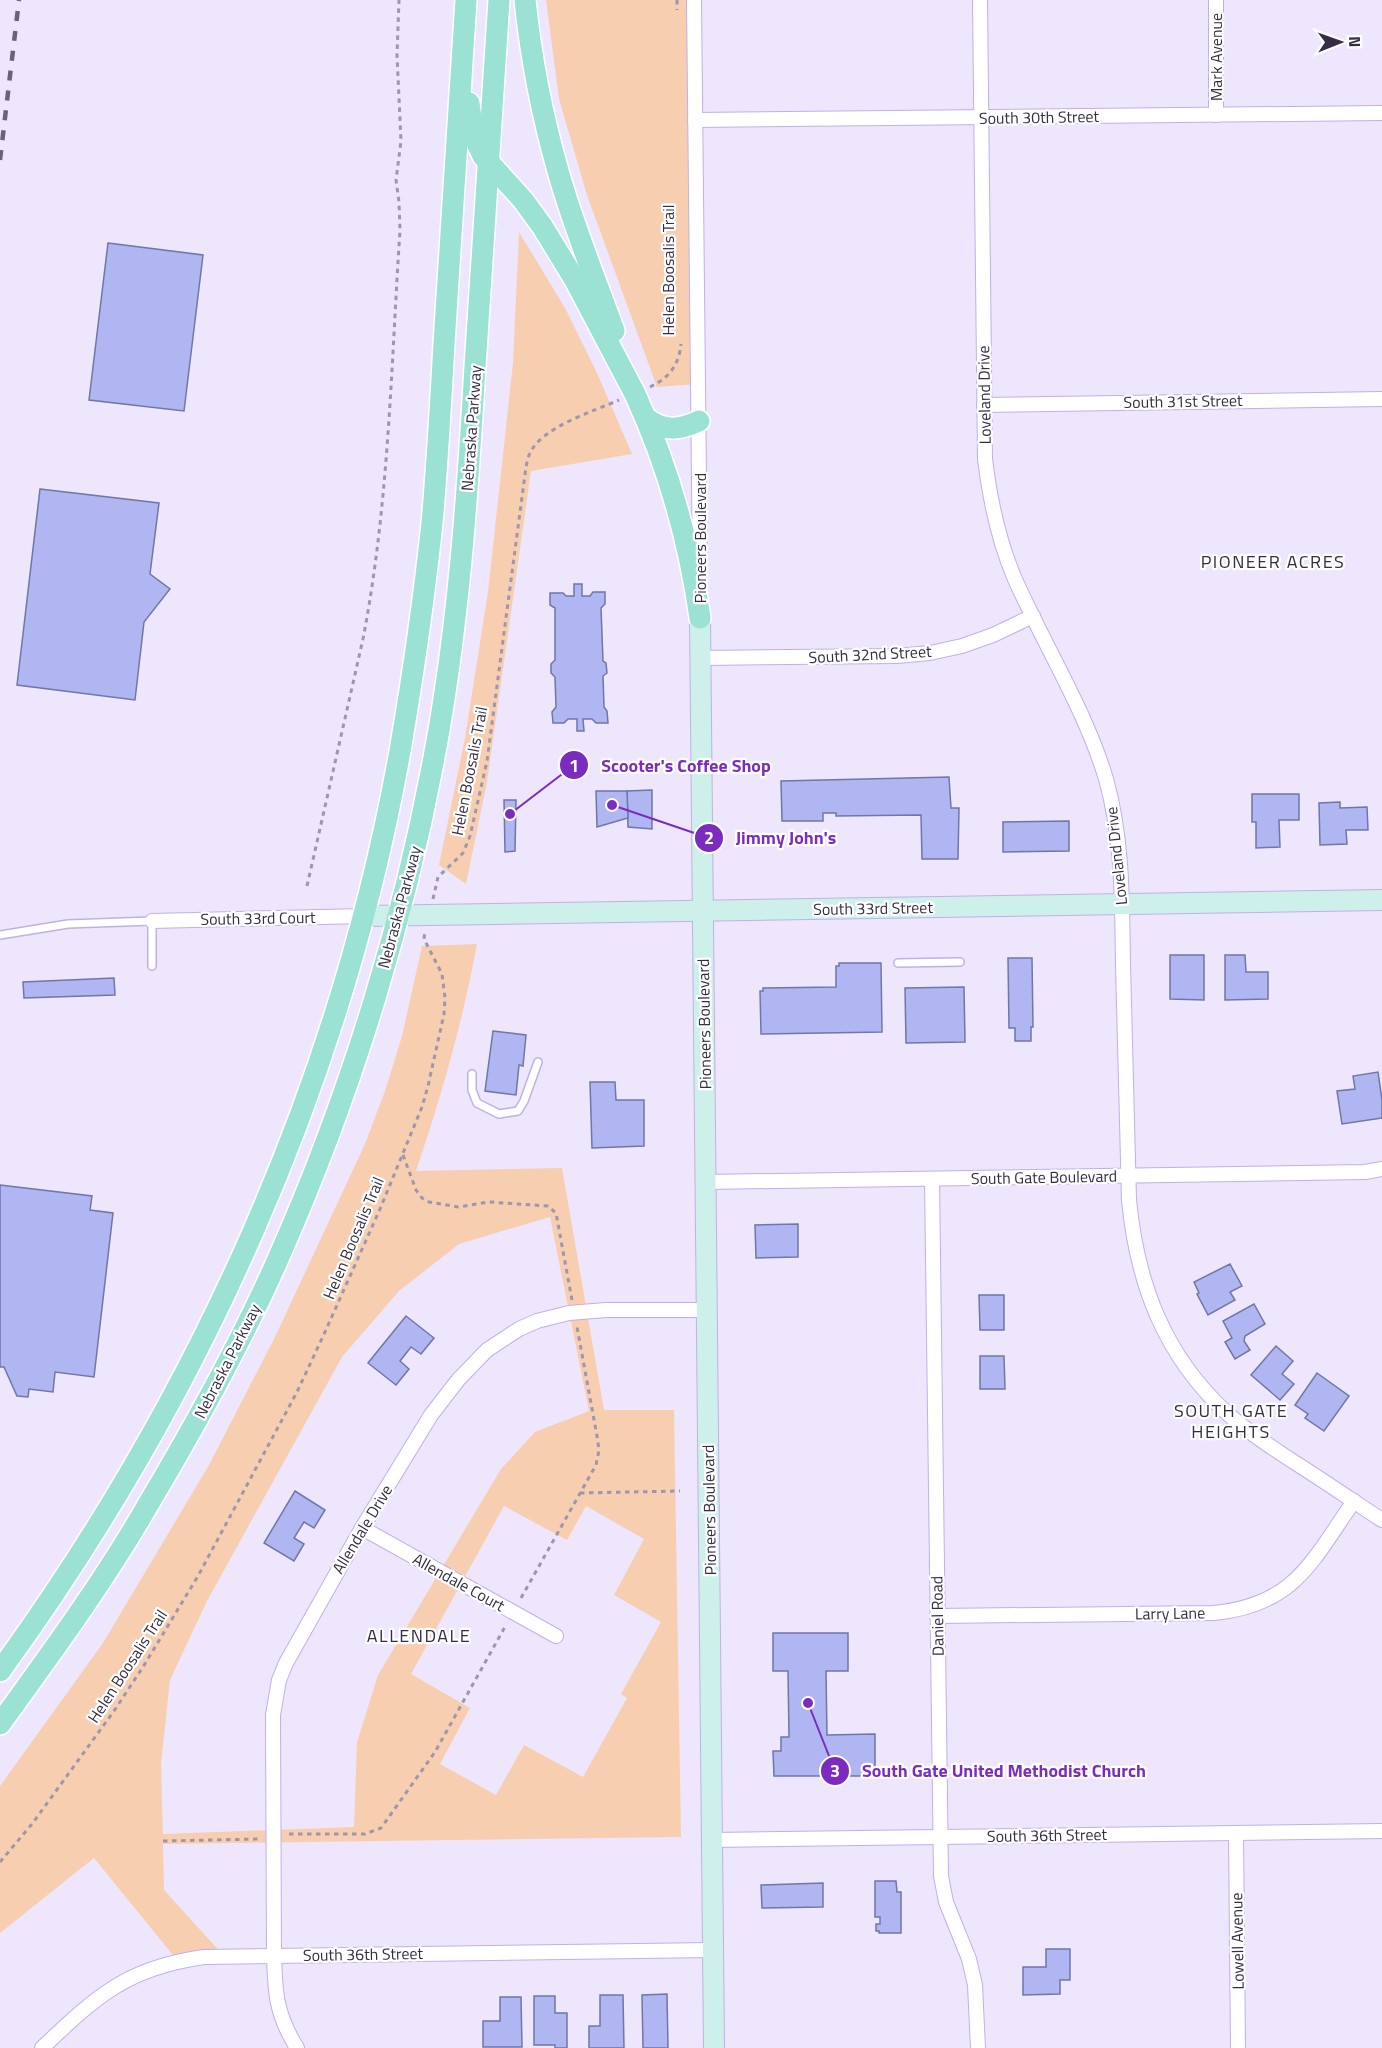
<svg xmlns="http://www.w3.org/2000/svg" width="1382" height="2048" viewBox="0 0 1382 2048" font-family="'Titillium Web',sans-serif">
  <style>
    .green { fill: #f7cfb0; fill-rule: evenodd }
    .building { fill: #afb6f1; stroke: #7076a9; stroke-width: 1.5 }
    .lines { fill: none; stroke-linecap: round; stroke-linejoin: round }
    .service-casing { stroke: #c1b0e7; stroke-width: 10 }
    .minor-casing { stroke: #c1b0e7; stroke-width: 16 }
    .secondary-casing { stroke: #c1b0e7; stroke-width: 22 }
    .primary-casing { stroke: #fff; stroke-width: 24 }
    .path { stroke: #9d96ad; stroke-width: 3; stroke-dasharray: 4.5 4.5; stroke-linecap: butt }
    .service { stroke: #fff; stroke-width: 7 }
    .minor { stroke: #fff; stroke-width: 14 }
    .secondary { stroke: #cdf1ea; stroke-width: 20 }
    .primary { stroke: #9be2d5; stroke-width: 21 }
    .rail { stroke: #696278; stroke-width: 4.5; stroke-dasharray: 10 10; stroke-linecap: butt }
    .labels { text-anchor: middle; stroke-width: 4.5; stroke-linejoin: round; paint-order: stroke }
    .street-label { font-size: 16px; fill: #342d43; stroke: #fff }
    .neighbourhood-label { font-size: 18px; letter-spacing: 1.5px; fill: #342d43; stroke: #fff }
    .leader { fill: none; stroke: #7b2cbf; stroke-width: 2 }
    .callout-dot { fill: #7b2cbf; stroke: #fff; stroke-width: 2 }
    .mark-label { font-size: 18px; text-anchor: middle; font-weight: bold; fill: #fff }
    .callout-label { font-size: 18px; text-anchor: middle; font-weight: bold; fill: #7b2cbf; stroke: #fff; stroke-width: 4.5; stroke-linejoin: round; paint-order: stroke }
  </style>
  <rect width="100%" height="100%" fill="#ede6fd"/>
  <!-- green -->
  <g class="green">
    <polygon points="546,0 694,0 698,384 657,387 587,195 559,99"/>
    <polygon points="519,232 565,308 597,373 632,454 531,471 487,782 466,884 439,865 465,738 488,592 513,363"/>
    <path d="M477 944C463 1021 441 1097 416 1171L562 1168 604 1410H674L681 1837 163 1844 164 1890 224 1956 177 1960 94 1858 0 1933V1786L103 1643 209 1465 275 1337 365 1144 385 1091 402 1036 422 946ZM550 1217 589 1411 535 1432 501 1469 378 1675 357 1742 354 1827 163 1834 161 1764 170 1680 207 1601 342 1357 399 1291 459 1244ZM504 1506 567 1540 586 1506 644 1539 614 1595 661 1622 621 1694 627 1698 583 1777 524 1745 496 1795 440 1764 470 1708 411 1674Z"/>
  </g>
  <!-- building -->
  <g class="building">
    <polygon points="108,243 203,255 184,411 89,400"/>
    <polygon points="40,489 159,503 150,574 170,589 144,622 135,700 17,685"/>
    <polygon points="574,584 582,584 582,596 590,596 593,592 605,592 605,604 601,608 603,661 606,663 607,673 603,676 604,707 607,711 608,723 596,723 592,719 583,719 584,731 577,731 577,719 568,719 564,723 553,723 552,712 556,707 555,677 551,673 551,664 555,660 555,608 550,605 550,593 563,593 566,596 574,596"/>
    <polygon points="949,777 951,808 959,808 958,859 922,859 921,815 836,816 836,813 823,813 823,821 782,821 781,781"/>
    <polygon points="652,790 652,829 628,827 627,791"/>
    <polygon points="596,791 627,791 628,818 597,827"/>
    <polygon points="1252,794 1299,794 1299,820 1279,820 1280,847 1256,848 1256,822 1252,822"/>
    <polygon points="504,800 516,800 515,851 505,852"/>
    <polygon points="1340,802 1340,808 1367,807 1368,830 1346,830 1347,844 1320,845 1319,803"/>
    <polygon points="1069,821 1069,851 1003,852 1003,822"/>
    <polygon points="1170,955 1204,955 1204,1000 1170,999"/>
    <polygon points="1225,955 1245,955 1246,972 1268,972 1268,999 1225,1000"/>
    <polygon points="1008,958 1032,958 1033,1027 1031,1027 1031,1041 1015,1041 1015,1028 1009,1028"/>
    <polygon points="839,963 881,963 882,1032 761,1034 760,991 763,991 763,988 836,987 836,966 839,966"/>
    <polygon points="114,978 115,995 24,998 23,982"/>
    <polygon points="964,987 965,1042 906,1043 905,988"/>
    <polygon points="493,1031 526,1035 523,1066 519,1065 516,1095 485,1091"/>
    <polygon points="1378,1072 1382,1100 1382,1118 1342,1124 1337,1091 1355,1089 1353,1076"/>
    <polygon points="590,1082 615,1082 616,1100 644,1100 644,1146 592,1148"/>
    <polygon points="0,1185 92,1196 90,1210 113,1213 94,1377 55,1372 53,1392 29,1389 28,1397 17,1396 4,1367 0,1367"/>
    <polygon points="798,1224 798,1257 756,1258 755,1225"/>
    <polygon points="1230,1264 1242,1286 1230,1292 1235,1300 1208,1315 1197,1294 1199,1293 1194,1282"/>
    <polygon points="979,1295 1004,1295 1004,1330 980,1330"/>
    <polygon points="1254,1304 1265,1324 1245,1336 1244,1341 1250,1350 1235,1359 1225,1342 1232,1338 1223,1321"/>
    <polygon points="406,1316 434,1338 421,1354 411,1347 400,1361 409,1369 396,1385 368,1363"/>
    <polygon points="1276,1346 1293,1361 1282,1374 1294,1384 1280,1400 1251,1375"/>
    <polygon points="980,1356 1004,1356 1005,1389 980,1389"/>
    <polygon points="1317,1373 1349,1396 1324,1431 1305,1418 1308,1414 1295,1405"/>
    <polygon points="295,1491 325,1510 314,1528 304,1522 294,1538 304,1544 294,1561 264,1543"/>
    <polygon points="773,1633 848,1633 848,1671 826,1671 827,1735 875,1734 875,1776 774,1776 773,1751 781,1751 781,1737 789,1737 788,1671 773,1671"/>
    <polygon points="875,1881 896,1881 897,1892 901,1892 901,1933 879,1933 879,1931 876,1931 876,1924 880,1924 880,1917 875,1917"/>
    <polygon points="823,1883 823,1907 762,1908 761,1885"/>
    <polygon points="1046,1949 1070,1949 1070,1980 1060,1980 1060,1994 1023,1995 1023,1967 1046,1967"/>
    <polygon points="667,1994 668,2048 643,2048 642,1995"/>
    <polygon points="600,1995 623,1995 624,2048 589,2048 589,2026 600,2026"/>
    <polygon points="534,1996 555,1996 555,2013 567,2013 567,2048 555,2048 555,2045 534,2045"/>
    <polygon points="500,1997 521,1997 522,2047 483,2047 483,2021 500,2021"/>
  </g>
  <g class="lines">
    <!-- service casing -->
    <g class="service-casing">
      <g id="service">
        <polyline points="0,935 68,924 152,921 152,966"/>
        <polyline points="898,963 960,962"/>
        <polyline points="472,1074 472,1090 477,1103 499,1114 518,1111 524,1101 538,1062"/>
      </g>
    </g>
    <!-- minor casing -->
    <g class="minor-casing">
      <g id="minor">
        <polyline points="694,0 700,577"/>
        <path d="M980 0 985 459C990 500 998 539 1014 577 1044 645 1085 709 1106 779 1123 839 1122 903 1123 964 1125 1042 1127 1121 1129 1200 1137 1283 1164 1356 1228 1414 1248 1432 1271 1447 1294 1462 1324 1481 1353 1501 1382 1520"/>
        <polyline points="1216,0 1216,115"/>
        <polyline points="695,120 1382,113"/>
        <polyline points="984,405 1382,399"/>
        <polyline points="700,658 897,656 930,653 962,646 993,635 1033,616"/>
        <polyline points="152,921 365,916"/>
        <polyline points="932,1179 941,1876 946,1902 969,1959 975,1985 978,2048"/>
        <polyline points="706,1182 1365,1172 1382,1169"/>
        <polyline points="362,1528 556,1636"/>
        <path d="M937 1616 1214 1613C1295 1605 1312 1561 1354 1501"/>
        <polyline points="1236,1833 1238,2048"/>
        <polyline points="712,1840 1382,1831"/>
        <path d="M42 2048C97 1996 126 1968 204 1957L713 1950"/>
        <path d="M297 2048C276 2014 275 1993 274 1955L273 1715 279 1680 286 1663 362 1528 431 1415 458 1380 487 1350 519 1329 537 1321 569 1313 606 1310H707"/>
      </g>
    </g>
    <!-- secondary casing -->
    <g class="secondary-casing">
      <g id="secondary">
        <polyline points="700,618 714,2048"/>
        <polyline points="365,916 1382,900"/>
      </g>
    </g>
    <!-- primary casing -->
    <g class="primary-casing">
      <g id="primary">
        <path d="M525 0C531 58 542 115 558 171 573 225 595 278 614 331"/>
        <path d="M469 103 473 134 483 156 523 200 542 226 575 280 635 394C668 466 689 540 700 618"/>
        <path d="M646 418C664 432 679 430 699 421"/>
        <path d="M0 1671C199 1397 340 1086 400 751 413 675 424 599 432 523 438 458 441 393 445 328 452 219 459 109 466 0"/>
        <path d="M0 1724C52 1652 105 1580 149 1503 196 1424 241 1343 278 1259 353 1090 409 906 440 724 460 605 468 486 475 367 483 245 491 122 499 0"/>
      </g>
    </g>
    <!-- path -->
    <g class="path">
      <polyline points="677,0 677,10"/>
      <path d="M650 387C669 378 679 365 681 344"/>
      <path d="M307 886 363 639C389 504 391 367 400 230L399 202 396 180 401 141 397 55 399 0"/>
      <path d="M433 899 438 877 463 853 470 836 487 761 526 467C527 462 528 457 530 453 542 427 594 411 619 400"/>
      <polyline points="403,1155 416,1190 422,1198 429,1202 458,1207 489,1202 548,1206 556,1213 572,1300"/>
      <polyline points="580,1493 680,1491"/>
      <polyline points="521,1598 596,1465 599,1450 597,1436 577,1327"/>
      <polyline points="289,1834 365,1834 381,1828 435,1752 506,1625"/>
      <polyline points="163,1841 259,1839"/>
      <polyline points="0,1862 32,1824 114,1711 143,1667 198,1576 297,1392 325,1332 380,1209 422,1107 428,1086 444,1014 445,998 442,974 424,939 425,931"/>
    </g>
    <!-- service -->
    <use href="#service" class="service"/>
    <!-- minor -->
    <use href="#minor" class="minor"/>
    <!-- secondary -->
    <use href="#secondary" class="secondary"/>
    <!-- primary -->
    <use href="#primary" class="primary"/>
    <!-- rail -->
    <polyline class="rail" points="0,160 19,0"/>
  </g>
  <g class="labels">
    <!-- street labels -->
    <g class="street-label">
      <text transform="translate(1216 57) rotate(-90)" y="6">Mark Avenue</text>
      <text transform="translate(1039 117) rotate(-1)" y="6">South 30th Street</text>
      <text transform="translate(668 270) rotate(-90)" y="6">Helen Boosalis Trail</text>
      <text transform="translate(984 395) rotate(-91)" y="6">Loveland Drive</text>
      <text transform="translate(1183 401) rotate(-1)" y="6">South 31st Street</text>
      <text transform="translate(471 428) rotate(-86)" y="6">Nebraska Parkway</text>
      <text transform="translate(700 538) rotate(-90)" y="6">Pioneers Boulevard</text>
      <text transform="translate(870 654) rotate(-3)" y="6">South 32nd Street</text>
      <text transform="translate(469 771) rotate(-79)" y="6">Helen Boosalis Trail</text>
      <text transform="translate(1116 856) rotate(-96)" y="6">Loveland Drive</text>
      <text transform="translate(399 907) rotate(-75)" y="6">Nebraska Parkway</text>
      <text transform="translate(873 908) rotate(-1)" y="6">South 33rd Street</text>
      <text transform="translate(258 918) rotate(-1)" y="6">South 33rd Court</text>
      <text transform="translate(704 1024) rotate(-91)" y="6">Pioneers Boulevard</text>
      <text transform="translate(1044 1177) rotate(-1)" y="6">South Gate Boulevard</text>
      <text transform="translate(353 1238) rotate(-67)" y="6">Helen Boosalis Trail</text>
      <text transform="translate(227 1361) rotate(-63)" y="6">Nebraska Parkway</text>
      <text transform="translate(709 1510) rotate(-91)" y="6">Pioneers Boulevard</text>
      <text transform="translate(362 1529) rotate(-59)" y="6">Allendale Drive</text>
      <text transform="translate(459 1582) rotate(29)" y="6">Allendale Court</text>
      <text transform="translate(1170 1613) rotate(-1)" y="6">Larry Lane</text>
      <text transform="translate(937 1616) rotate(-91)" y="6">Daniel Road</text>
      <text transform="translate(127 1666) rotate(-57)" y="6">Helen Boosalis Trail</text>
      <text transform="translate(1047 1835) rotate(-1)" y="6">South 36th Street</text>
      <text transform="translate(1237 1941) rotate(-91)" y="6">Lowell Avenue</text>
      <text transform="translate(363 1954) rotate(-1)" y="6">South 36th Street</text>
    </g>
    <!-- neighbourhood labels -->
    <g class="neighbourhood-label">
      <text x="1273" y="568">PIONEER ACRES</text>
      <text x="1231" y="1417">SOUTH GATE<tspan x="1231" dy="21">HEIGHTS</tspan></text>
      <text x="419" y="1642">ALLENDALE</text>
    </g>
  </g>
  <!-- callouts -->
  <path class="leader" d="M510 814L574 765M612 805L709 838M808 1703L835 1771"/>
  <g class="callout-dot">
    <circle cx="510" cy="814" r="6"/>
    <circle cx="612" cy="805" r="6"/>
    <circle cx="808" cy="1703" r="6"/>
    <circle cx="574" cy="765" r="15"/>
    <circle cx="709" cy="838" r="15"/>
    <circle cx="835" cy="1771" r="15"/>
  </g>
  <g class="mark-label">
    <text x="574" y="772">1</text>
    <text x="709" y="844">2</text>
    <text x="835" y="1777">3</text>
  </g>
  <g class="callout-label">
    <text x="686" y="772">Scooter's Coffee Shop</text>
    <text x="786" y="844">Jimmy John's</text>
    <text x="1004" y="1777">South Gate United Methodist Church</text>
  </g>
  <!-- north arrow -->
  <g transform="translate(1340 42) rotate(89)" stroke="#ffffff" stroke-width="4.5" paint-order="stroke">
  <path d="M0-4.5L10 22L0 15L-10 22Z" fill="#342d43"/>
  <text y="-9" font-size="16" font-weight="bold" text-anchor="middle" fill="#342d43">N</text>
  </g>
</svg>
